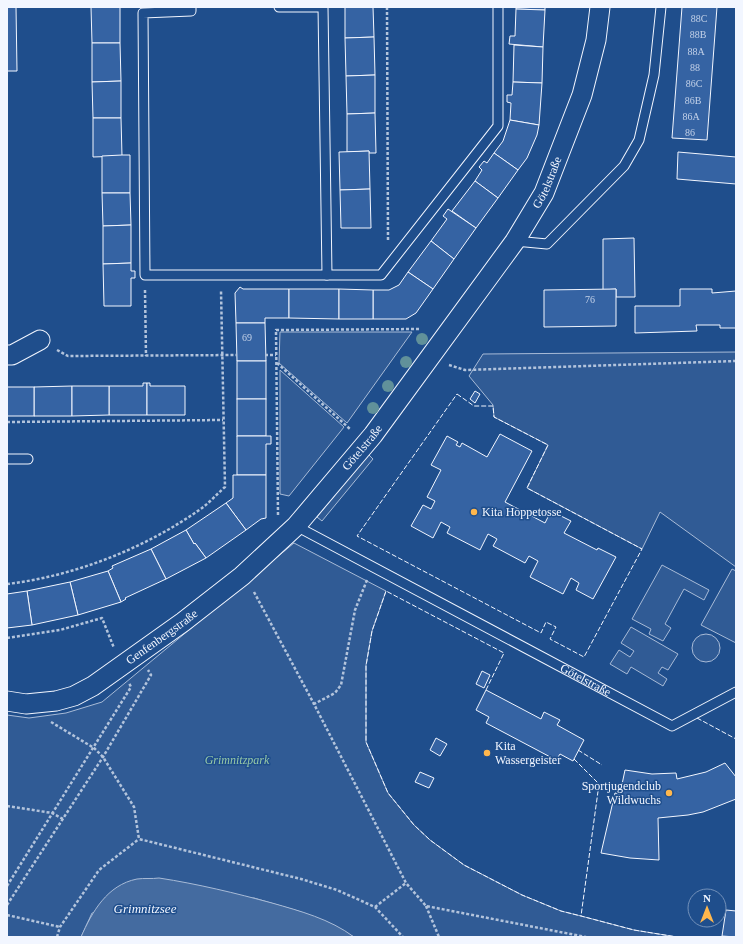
<svg xmlns="http://www.w3.org/2000/svg" width="743" height="944" viewBox="0 0 743 944" font-family="'Times New Roman',serif">
  <style>
    .built { fill: #305b95; stroke: #a8bbd7 }
    .water { fill: #446ba0; stroke: #a8bbd7 }
    .building { fill: #3563a3; stroke: #f2f6ff }
    .lines { fill: none; stroke-linecap: round; stroke-linejoin: round }
    .lane-casing { stroke: #f2f6ff; stroke-width: 11 }
    .street-casing { stroke: #f2f6ff; stroke-width: 21 }
    .path { stroke: #b3c4dc; stroke-width: 2.5; stroke-dasharray: 3 2; stroke-linecap: butt }
    .lane { stroke: #1f4e8c; stroke-width: 9 }
    .street { stroke: #1f4e8c; stroke-width: 19 }
    .fence { stroke: #f2f6ff; stroke-width: 1; stroke-dasharray: 5 2; stroke-linecap: butt }
    .tree { fill: #61919a }
    .poi-dot { fill: #ffb74d; stroke: #1f4e8c; stroke-width: 1.5 }
    .labels { text-anchor: middle; stroke-width: 3; stroke-linejoin: round; paint-order: stroke }
    .number-label { font-size: 10px; fill: #c3d1e8 }
    .street-label { font-size: 12px; fill: #f2f6ff; stroke: #1f4e8c }
    .poi-label { font-size: 12px; fill: #f2f6ff; stroke: #1f4e8c; text-anchor: start }
    .park-label { font-size: 12px; font-style: italic; fill: #97c8a6; stroke: #1f4e8c }
    .water-label { font-size: 13px; font-style: italic; fill: #f2f6ff; stroke: #1f4e8c }
  </style>
  <rect width="100%" height="100%" fill="#1f4e8c"/>
  <!-- built -->
  <g class="built">
    <polygon points="280,332 412,332 347,423 279,363"/>
    <polygon points="736,352 736,567 660,512 642,549 527,488 548,445 494,417 493,405 469,376 483,354"/>
    <polygon points="280,370 344,427 289,496 280,494"/>
    <polygon points="368,454 373,459 322,521 317,517"/>
    <polygon points="294,543 386,591 372,631 366,665 366,742 388,793 414,825 430,840 464,865 522,895 561,911 581,916 634,930 677,937 354,937 329,923 298,911 254,898 92,913 81,937 7,937 7,715 29,718 66,713 102,702"/>
    <polygon points="662,565 709,590 704,600 684,589 665,624 671,628 663,641 649,634 651,629 632,619"/>
    <polygon points="732,569 736,571 736,643 701,625"/>
    <polygon points="631,627 678,654 668,670 662,667 658,673 667,679 663,686 631,667 627,674 610,664 619,650 630,657 634,651 621,643"/>
    <circle cx="706" cy="648" r="14"/>
  </g>
  <!-- water -->
  <path class="water" d="M159 878C198 884 235 893 272 903 300 911 330 919 354 937H81C92 912 107 885 137 879 144 878 152 879 159 878Z"/>
  <!-- building -->
  <g class="building">
    <polygon points="7,7 16,7 17,71 7,71"/>
    <polygon points="91,7 120,7 120,43 92,43"/>
    <polygon points="345,7 373,7 374,37 345,38"/>
    <polygon points="516,7 545,7 545,10 516,9"/>
    <polygon points="682,7 717,7 707,140 672,138"/>
    <polygon points="516,9 545,10 543,47 509,44 510,36 515,36"/>
    <polygon points="374,37 375,75 346,76 345,38"/>
    <polygon points="92,43 120,43 121,81 92,82"/>
    <polygon points="514,45 543,47 542,83 513,82"/>
    <polygon points="375,75 375,113 347,114 346,76"/>
    <polygon points="121,81 121,118 93,118 92,82"/>
    <polygon points="513,82 542,83 539,125 510,120 511,103 507,102 507,95 512,95"/>
    <polygon points="375,113 376,153 369,153 369,151 347,152 347,114"/>
    <polygon points="93,118 121,118 122,156 93,157"/>
    <polygon points="510,120 539,125 537,135 527,158 518,170 494,153 503,141"/>
    <polygon points="369,151 370,189 340,190 339,152"/>
    <polygon points="678,152 736,157 736,184 677,179"/>
    <polygon points="494,153 518,170 498,198 475,181 482,170 479,167 484,161 487,163"/>
    <polygon points="122,155 130,155 130,193 102,193 102,156"/>
    <polygon points="475,181 498,198 476,228 452,211"/>
    <polygon points="370,189 371,228 341,228 340,190"/>
    <polygon points="102,193 130,193 131,225 103,226"/>
    <polygon points="448,209 476,228 454,259 431,241 447,219 443,216"/>
    <polygon points="131,225 131,263 103,264 103,226"/>
    <polygon points="634,238 635,297 616,297 616,289 603,290 603,239"/>
    <polygon points="431,241 454,259 433,289 408,272"/>
    <polygon points="131,263 131,271 135,271 135,278 131,278 131,306 104,306 103,264"/>
    <polygon points="408,272 433,289 416,313 406,319 373,319 373,290 389,290 399,285"/>
    <polygon points="240,287 243,289 289,289 289,318 265,318 265,323 236,323 235,293"/>
    <polygon points="289,289 339,289 339,319 289,318"/>
    <polygon points="339,289 373,290 373,319 339,319"/>
    <polygon points="616,289 616,326 544,327 544,290"/>
    <polygon points="680,289 712,289 712,293 736,291 736,328 720,328 720,325 696,325 697,331 635,333 635,306 680,306"/>
    <polygon points="236,323 265,323 266,361 237,361"/>
    <rect x="237" y="361" width="29" height="38"/>
    <polygon points="143,383 147,383 147,415 109,415 109,386 143,386"/>
    <polygon points="147,383 150,383 150,386 185,386 185,415 147,415"/>
    <polygon points="72,386 72,416 34,416 34,387"/>
    <polygon points="72,386 109,386 109,415 72,416"/>
    <rect x="7" y="387" width="27" height="29"/>
    <polygon points="475,391 480,394 475,403 470,399"/>
    <rect x="237" y="399" width="29" height="37"/>
    <polygon points="500,434 532,451 505,502 545,523 551,511 571,521 564,533 597,550 598,548 616,557 593,599 576,590 579,583 571,578 563,594 530,577 538,561 529,556 525,563 493,546 497,539 488,534 480,550 447,533 450,527 441,522 433,538 411,526 423,505 431,509 435,501 427,497 441,470 431,465 447,436 458,442 456,445 460,447 462,443 487,457"/>
    <polygon points="237,436 271,436 271,444 266,444 266,475 237,475"/>
    <polygon points="233,475 266,475 266,518 261,519 246,530 226,503 233,498"/>
    <polygon points="226,503 246,530 206,558 195,543 194,544 186,530"/>
    <polygon points="186,530 194,544 195,543 206,558 166,579 151,549"/>
    <polygon points="151,549 166,579 125,598 126,599 121,602 108,571 113,568 112,566"/>
    <polygon points="108,571 121,602 78,615 70,582"/>
    <polygon points="70,582 78,615 32,625 27,591"/>
    <polygon points="27,591 32,625 7,628 7,594"/>
    <polygon points="482,671 490,675 484,688 476,684"/>
    <polygon points="486,690 541,719 544,712 560,720 557,725 584,740 573,761 560,754 556,760 486,723 489,717 476,710"/>
    <polygon points="436,738 447,744 440,756 430,750"/>
    <polygon points="725,763 736,777 736,799 703,812 688,815 658,818 659,860 630,858 601,853 615,793 620,794 625,770 652,774 676,773 677,779 706,772"/>
    <polygon points="420,772 434,778 429,788 415,782"/>
    <polygon points="726,910 736,911 736,937 722,936"/>
  </g>
  <g class="lines">
    <!-- lane casing -->
    <g class="lane-casing">
      <g id="lane">
        <polyline points="191,7 191,11 143,13 145,275 381,275 498,126 498,7"/>
        <polyline points="279,7 323,7 327,275"/>
        <polyline points="515,241 547,244 624,166 639,140 654,75 661,7"/>
        <polyline points="7,459 28,459"/>
        <path id="s1" d="M296 526 672 726 736 692"/>
      </g>
    </g>
    <!-- street casing -->
    <g class="street-casing">
      <g id="street">
        <polyline points="7,355 12,355 40,340"/>
        <path id="s2" d="M7 701 26 704 56 701 74 696 93 686 183 622 242 576 296 526 373 435 515 241 544 193 582 95 596 40 600 7"/>
      </g>
    </g>
    <!-- path -->
    <g class="path">
      <polyline points="387,7 388,240"/>
      <polyline points="145,290 146,356"/>
      <polyline points="57,350 68,356 237,355"/>
      <polyline points="265,355 276,355"/>
      <polyline points="277,363 350,429"/>
      <polyline points="449,365 465,370 736,361"/>
      <polyline points="7,422 223,420"/>
      <polyline points="278,515 276,330 420,329"/>
      <polyline points="367,580 355,610 341,685 335,693 314,704 406,883 426,906 586,937"/>
      <path d="M7 584C75 576 146 548 202 508 210 502 217 494 225 487L221 290"/>
      <polyline points="254,592 314,704"/>
      <polyline points="7,638 60,630 102,618 114,648"/>
      <polyline points="51,722 94,748 103,757 134,807 139,839 301,879 337,890 375,907 403,937"/>
      <polyline points="7,806 52,813 63,819"/>
      <polyline points="7,886 131,687 129,683"/>
      <polyline points="7,905 103,757 151,675 148,670"/>
      <polyline points="426,906 439,937"/>
      <polyline points="375,907 406,883"/>
      <polyline points="7,915 60,927"/>
      <polyline points="57,937 60,927 99,870 139,839"/>
    </g>
    <!-- lane -->
    <use href="#lane" class="lane"/>
    <!-- street -->
    <use href="#street" class="street"/>
    <!-- fence -->
    <g class="fence">
      <polygon points="457,394 474,406 493,406 494,417 548,445 527,488 642,549 584,657 550,639 556,627 546,622 541,633 357,536"/>
      <polyline points="486,690 504,653 386,591 372,631 366,666 366,742 388,793 414,825 430,840 464,865 522,895 561,911 581,916 634,930 677,937"/>
      <polyline points="697,718 736,739"/>
      <polyline points="578,750 602,765"/>
      <polyline points="574,759 599,784 581,916"/>
    </g>
  </g>
  <!-- trees -->
  <g class="tree">
    <circle cx="422" cy="339" r="6"/>
    <circle cx="406" cy="362" r="6"/>
    <circle cx="388" cy="386" r="6"/>
    <circle cx="373" cy="408" r="6"/>
  </g>
  <!-- markers -->
  <g class="poi-dot">
    <circle cx="474" cy="512" r="4"/>
    <circle cx="487" cy="753" r="4"/>
    <circle cx="669" cy="793" r="4"/>
  </g>
  <g class="labels">
    <!-- number labels -->
    <g class="number-label">
      <text x="699" y="22">88C</text>
      <text x="698" y="38">88B</text>
      <text x="696" y="55">88A</text>
      <text x="695" y="71">88</text>
      <text x="694" y="87">86C</text>
      <text x="693" y="104">86B</text>
      <text x="691" y="120">86A</text>
      <text x="690" y="136">86</text>
      <text x="590" y="303">76</text>
      <text x="247" y="341">69</text>
    </g>
    <!-- street labels -->
    <g class="street-label">
      <text dy="4" stroke="none"><textPath href="#s2" startOffset="775">Götelstraße</textPath></text>
      <text dy="4" stroke="none"><textPath href="#s2" startOffset="451">Götelstraße</textPath></text>
      <text dy="4" stroke="none"><textPath href="#s2" startOffset="174">Genfenbergstraße</textPath></text>
      <text dy="4" stroke="none"><textPath href="#s1" startOffset="328">Götelstraße</textPath></text>
    </g>
    <!-- poi labels -->
    <g class="poi-label">
      <text x="482" y="516">Kita Hoppetosse</text>
      <text x="495" y="750">Kita<tspan x="495" dy="14">Wassergeister</tspan></text>
      <text x="661" y="790" text-anchor="end">Sportjugendclub<tspan x="661" dy="14">Wildwuchs</tspan></text>
    </g>
    <!-- park labels -->
    <g class="park-label">
      <text x="237" y="764">Grimnitzpark</text>
    </g>
    <!-- water labels -->
    <g class="water-label">
      <text x="145" y="913">Grimnitzsee</text>
    </g>
  </g>
  <!-- border -->
  <rect width="743" height="944" fill="none" stroke="#f2f6ff" stroke-width="16"/>
  <!-- north arrow -->
  <g transform="translate(707 908)"><circle r="19" fill="#1f4e8c" stroke="#7391ba"/>
  <path d="M0-3L7 15L0 10L-7 15Z" fill="#ffb74d"/>
  <text y="-6" font-size="11" font-weight="bold" text-anchor="middle" fill="#f2f6ff">N</text>
  </g>
</svg>
